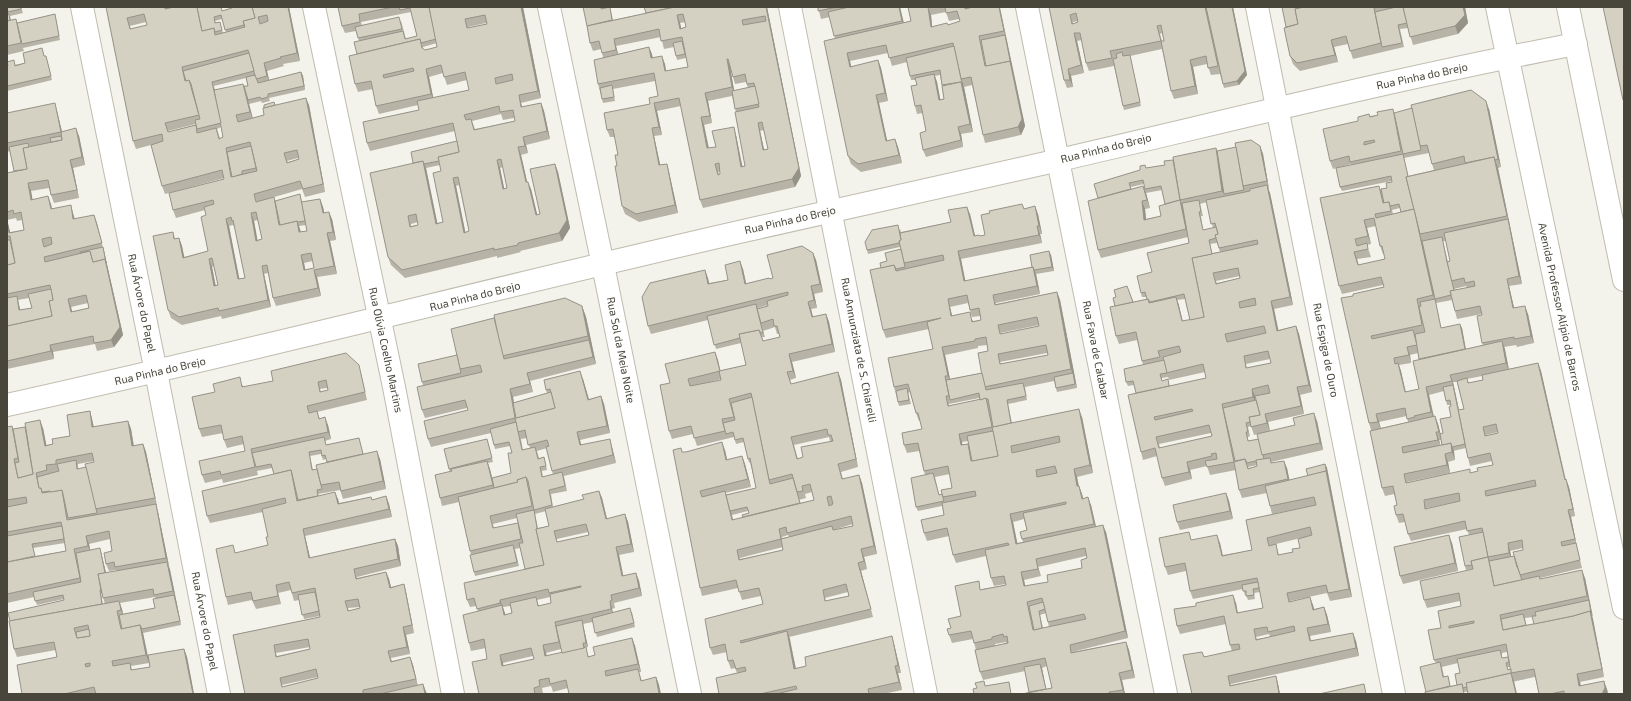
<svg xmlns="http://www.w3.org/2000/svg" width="1631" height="701" viewBox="0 0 1631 701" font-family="'Exo 2',sans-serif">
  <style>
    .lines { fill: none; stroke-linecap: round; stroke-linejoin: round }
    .minor-casing { stroke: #bfbcaf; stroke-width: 24 }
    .minor { stroke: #fff; stroke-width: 22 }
    .wall { fill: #b7b4a7; fill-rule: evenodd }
    .shaded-wall { fill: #959288 }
    .building { fill: #d5d1c2; stroke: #959288; fill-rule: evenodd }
    .labels { text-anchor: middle; stroke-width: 3.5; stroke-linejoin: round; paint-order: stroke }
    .street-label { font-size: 11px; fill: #48453a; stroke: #fff }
  </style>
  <rect width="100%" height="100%" fill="#f4f3eb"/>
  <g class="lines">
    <!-- minor casing -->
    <g class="minor-casing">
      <g id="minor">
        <polyline points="82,7 156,372 219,694"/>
        <polyline points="314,7 394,387 453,694"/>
        <polyline points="549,7 603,265 690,694"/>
        <polyline points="790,7 926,694"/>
        <path d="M1027 7C1075 235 1119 465 1166 694"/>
        <polyline points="1257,7 1394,694"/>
        <polyline points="1497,7 1624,608"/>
        <polyline points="1568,7 1624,280"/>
        <path d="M7 405C252 351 495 288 739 232 844 208 950 185 1055 161 1228 121 1401 77 1576 44"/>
      </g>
    </g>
    <!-- minor -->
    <use href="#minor" class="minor"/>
  </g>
  <!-- wall -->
  <g class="wall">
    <polygon points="7,7 21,7 23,13 10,16 11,20 17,23 55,14 56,19 60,40 23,48 24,51 7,55"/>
    <path d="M106 7H166V9L173 7H221L222 11 289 7 300 61 283 64 284 66 267 71 269 80 301 72 303 76 305 90 269 98 270 101 262 103 261 101 249 104 253 118 264 115 275 105H309L325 192 305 197 302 189 257 202 274 197 275 201 300 194 302 202 320 199 323 207 324 212 332 219 336 240 330 241 337 274 317 277 321 296 276 306 273 298 268 273 264 274 271 307 222 319 221 316 182 325 171 318 168 310 173 232 175 239 179 238 182 246 184 257 208 251 206 215 205 210 176 218 173 210 224 179V178L165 194 162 186 151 145 136 149 133 141ZM222 19 226 32 223 33 220 22 216 23 215 21ZM146 22 147 25 131 29 130 26ZM246 78 248 86 244 87 215 90 214 86ZM196 124V125L168 132V131ZM221 127 223 137 220 138 217 129ZM298 158 299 159 288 162 287 161ZM258 220 262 239 257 240 254 221ZM233 225 235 228 245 278 239 279 229 226ZM306 225 307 231 301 232 299 226ZM313 261 314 268 305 270 304 263ZM214 266 218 285 216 286 212 267Z"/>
    <path d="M338 7H523L541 98 521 103 522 107 541 103 544 111 550 139 526 145 528 153 521 155 527 182 531 189 537 214H540L555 164 558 172 570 228 562 241 520 251 521 252 497 258V256L405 278 391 265 388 257 413 163 457 141 455 131 370 151 367 143 419 110 418 105 379 114 376 106 373 89 358 92 355 84 357 54 359 41 356 31 345 33 342 26ZM411 12 417 36 406 39 401 21 362 25 361 22ZM486 23 487 24 468 28V27ZM437 43V47L425 50 423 49V47ZM443 73 447 85 467 80 469 90 433 98 429 77ZM501 114 503 120 514 118 515 121 475 129 472 121ZM440 165 441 171 443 222 437 223 426 168ZM503 167 507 188 504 189 500 168ZM459 185 469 231 465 232 456 186ZM418 222V225L411 226V224Z"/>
    <path d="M767 7 801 176 795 187 703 208 700 200 681 106 657 111 662 135 654 136 660 165 667 164 669 172 678 213 639 222 625 214 622 206 617 166 618 155 615 137H610L607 130 650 104 658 96 655 81 613 89 615 101 603 103 598 84 603 57 601 49 593 51 590 43 587 26 602 9 611 11 613 20 646 13ZM685 22 686 27 681 28 680 23ZM661 37 664 49 674 47 677 60 686 58 688 67 666 71 665 64 653 58 649 47 618 54 616 46ZM730 67 733 77 735 84 746 82 748 88 734 91ZM732 96 736 112 745 166 742 167 736 135 716 147 709 148 704 125 712 123 708 101ZM764 130 768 149 764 150 760 131ZM720 171V174L719 175 718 172Z"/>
    <path d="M818 7H900L904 23 911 21 908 7H966V9L973 7H1000L1025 126 1021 135 985 143 983 135 972 85 964 87 973 132 961 134 963 147 926 157 923 150 926 131 923 113 917 114 915 106 917 85 916 80H911L907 62 892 66 888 53 850 61 851 67 878 60 881 68 888 101 879 103 887 141 895 139 898 147 902 163 861 172 851 164 848 156 835 39 830 17 821 19ZM946 12 949 21 959 19 960 21 948 25 932 27 931 15ZM940 75 944 99 940 100 937 82 935 76Z"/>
    <path d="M1049 7H1233L1247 75 1239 85 1224 88 1220 74 1211 75 1207 64 1193 67 1198 94 1174 99 1171 91 1162 49 1130 56 1141 106 1124 110 1123 106 1114 66 1089 71 1086 63 1082 40 1077 41 1084 73 1071 76 1073 87 1067 88 1064 80ZM1078 21V22L1073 24V22ZM1162 33 1164 41H1162L1160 34Z"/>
    <polygon points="1282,7 1465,7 1468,23 1458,34 1413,45 1408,28 1400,29 1404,47 1353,59 1348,44 1334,47 1338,62 1300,71 1293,64 1290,56 1286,27"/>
    <polygon points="43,52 44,56 46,56 52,80 7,91 7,66 25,63"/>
    <path d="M1489 109 1501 167 1498 168 1522 284 1509 286 1514 308 1528 314 1534 343 1517 347 1516 345 1504 347 1509 369 1538 363 1541 371 1566 480 1569 487 1575 516 1571 517 1577 547 1582 568 1540 578V579L1585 578 1604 677 1580 682 1581 686 1607 689 1608 694H1539L1535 677 1465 692H1426L1436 663 1434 660 1441 628 1461 606 1460 601 1427 608 1424 600 1473 569 1466 570 1465 566 1469 535 1467 529 1411 541 1408 534 1405 522 1399 523 1396 515 1397 505 1394 494 1385 496 1382 488 1371 430 1369 423 1353 296 1384 287 1383 285 1342 294 1339 286 1320 198 1381 189 1387 188 1392 182V181L1342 191 1340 187 1351 165V164L1333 169 1330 161 1358 121 1370 116 1394 113ZM1429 153 1432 164 1434 170 1408 176 1404 158ZM1400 208 1401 212 1393 214 1392 210ZM1376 226 1380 246 1383 254H1384L1385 259 1359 265 1357 259 1371 257 1367 245 1371 244 1367 228ZM1443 241H1446L1450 261 1448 262ZM1466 286 1467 288 1454 290V289ZM1452 300 1455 311 1457 319 1482 314V343L1483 345 1466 349 1462 328H1441L1436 303ZM1418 353 1419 359V389L1406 392 1401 371 1399 365 1411 363 1410 355ZM1482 376 1483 380 1469 383 1467 379ZM1453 382H1457L1464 409 1459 410ZM1444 391 1447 405H1450L1451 417 1443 433H1440L1438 424 1435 416H1434L1429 395ZM1407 416 1408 422 1381 428 1379 422ZM1498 432V433L1486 436V435ZM1439 440H1441L1442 445 1440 446ZM1466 448 1468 458 1470 466 1492 461 1493 465 1478 471 1471 473 1407 483V482L1450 473 1448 462 1455 460 1453 451ZM1460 501 1427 509V508ZM1523 548V550L1514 556H1511L1510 551ZM1533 617 1534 624 1526 625 1525 618ZM1507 652 1508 657 1502 658V653ZM1458 663 1460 673 1457 685 1450 686 1448 676H1444L1442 667ZM1507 667H1510L1511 669 1508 670Z"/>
    <path d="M57 111 62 132 79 136 85 165 73 168 79 198 54 203 51 195 49 188 31 191 32 199 51 204 52 209 73 213 75 219 94 215 104 251 123 335 114 347 97 351 95 344 53 352 54 359 7 369V173L14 171 10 151 7 152V113ZM16 218 17 221 22 220 24 230 10 232 7 220ZM29 298 32 308 20 310 18 300ZM88 303 89 308 72 312 71 307Z"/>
    <path d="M1260 146 1263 154 1269 189H1268L1270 193 1293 305 1274 309 1278 330 1296 326 1299 334 1312 392 1300 395 1304 414 1268 422 1270 431 1317 421 1323 450 1271 462 1272 463 1287 468 1289 480 1308 476 1325 464 1327 468 1352 597 1330 601 1327 593 1290 601 1313 605 1314 609 1324 607 1327 615 1331 632 1310 636 1311 641H1356L1359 656 1231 684V685L1276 676 1278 684 1280 694H1192L1202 652 1204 657 1232 651 1230 645 1226 624 1180 634 1177 626 1236 603 1238 613 1263 608 1260 592 1254 593 1255 599 1248 600 1246 595H1245L1243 589 1193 599 1190 591 1186 571 1168 575 1165 567 1192 540 1220 543 1223 555 1252 550 1246 520 1316 505 1272 514 1270 506 1267 493 1242 498 1239 490 1236 470 1210 475 1207 466 1190 470 1192 479 1165 486 1162 478 1157 456 1143 460 1141 452 1136 393 1134 385 1128 386 1126 382 1143 365 1137 340 1119 344 1116 336 1115 306 1113 298 1116 297 1127 286 1133 302 1147 299 1146 297H1142L1141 293 1152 272 1189 243 1188 237 1101 258 1098 250V198L1146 168 1165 165 1217 151ZM1144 184 1145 189H1131V187ZM1162 190 1165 204 1161 216 1146 219 1145 209 1150 208 1146 193ZM1207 202 1213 228 1203 230 1201 216H1203L1200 204ZM1217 243 1220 252 1212 253 1210 244ZM1240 276V278L1217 283 1216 281ZM1185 299 1190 320 1183 321 1177 300ZM1270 359 1271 363 1247 368 1246 364ZM1205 372 1206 378 1170 386 1162 381V378L1168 377 1169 380ZM1263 395 1255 400V396ZM1251 426 1254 435 1258 434 1259 439 1248 441V437L1250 436 1248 427ZM1211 433 1212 436 1160 448 1159 444ZM1257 465V466L1249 468 1248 467ZM1301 538 1300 548 1293 552 1279 555 1276 544ZM1269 634 1270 637 1257 639 1256 637Z"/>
    <path d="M1024 209 1038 214 1042 234H1040L1042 243 961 259 965 281 1032 267 1051 255 1054 271 1036 274 1040 294 996 303V304L1057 292 1060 300 1077 388 1057 392 1054 381 1025 387 1027 400 1008 404 1012 423 1082 417 1093 473 1077 477 1079 486 1082 494 1083 498 1091 505 1096 526 1106 532 1128 638 1072 652 1126 642 1129 650 1135 678 1122 680 1125 694H1022L1029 692 1025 671 983 680 980 672 976 650 973 639 952 643 949 635 951 628 961 616 982 589 1006 585 1005 584 994 586 991 578 986 556 956 563 953 555 949 536 927 541 924 533 944 515 942 506 918 511 916 507 925 475 919 451 907 453 904 445 922 429 920 421H919L916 413 910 392 908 393 911 404 899 406 894 387 933 349 929 329 886 338 883 330 881 268 887 261 901 249 900 247 868 254 867 250 900 229 901 232 951 222 970 214 975 236H980L985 235ZM968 303 972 317 980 316 981 320 973 321V320L952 316 950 307ZM1039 325V326L1001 334 1000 333ZM987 345 988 351 982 373 950 379 945 355 978 348V346ZM1047 353 1048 355 1001 364 1000 362ZM979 398 980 400 949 406V404ZM968 441 969 448 968 444 962 445V442ZM950 474 952 488 942 494 939 495 935 477ZM1024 519 1027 530 1022 539 1023 542 1017 543 1013 522ZM1086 556 1087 558 1082 568 1048 582 1025 586 1024 580 1041 576 1038 567ZM1046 613 1049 627 1043 628 1040 615ZM1006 642V643L995 646V644ZM1047 666 1052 688 1046 689 1042 668Z"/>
    <path d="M813 253 816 260 823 292 814 294 817 308 811 309 813 317 826 314 829 322 835 352 792 362 796 378 790 380 791 384 838 372 841 380 858 467 841 472 843 479 859 475 862 483 877 554 864 557 867 569 861 571 873 617 789 637 796 668 806 666 892 636 894 644 901 673H898L902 690 883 694H719L737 673 735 668 731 669 728 661 727 652 713 655 710 648 763 604 761 596 742 600 738 588 702 596 700 588 683 452 725 450 727 460 742 456 745 464 751 487 725 493 726 495 756 488 750 462 749 463 748 459 744 442 736 444 734 437 697 446 693 434 672 439 669 431 670 383 715 352 720 371 746 365 741 343 716 349 708 320 651 334 648 326 705 270 709 283 728 280 743 269 746 284 770 279 773 278ZM768 305V306L758 309V308ZM775 327 777 334H779L780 337 763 341 762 337H765L763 330V331ZM721 379V380L706 383ZM829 437 830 441 803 457 798 459 794 445ZM812 492 814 500 800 503 799 498V500L806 498 805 494ZM748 511 749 513 743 517 733 520 731 513 732 515ZM853 524V526L833 530ZM788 535 789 537 782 538V537ZM783 547V550L740 559V558ZM848 592 849 596 826 601 825 598Z"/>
    <path d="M582 306 586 317 596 364 530 381 533 392 513 397 514 403 547 393 546 390 583 379 589 399 601 396 604 404 610 433 580 440 581 445 612 447 616 463 564 476 567 491 551 494 553 507 584 499 599 491 602 498 607 519 625 514 628 522 634 552 619 555 623 576 636 573 639 581 642 596 614 603 615 608 612 609 613 613 632 612 635 627 597 637 593 622 583 624 588 647H584L589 657 595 655 632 638 635 646 641 672H639L642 681 656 677 659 685 568 688 553 692 551 686 542 688 543 694H479L487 659 486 648 471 651 469 643 478 611 476 606 470 607 467 600 525 569 520 548 515 549 519 566 475 576 474 572 471 554 470 551 459 502 442 506 440 498 450 472 449 469 487 439 493 462 488 463 492 478 511 473 512 453 510 446 495 449 491 433 431 447 428 439 468 410 467 408 425 418 422 410 423 385 422 382 457 355ZM527 438 530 448 523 450 521 439ZM547 448 553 475 543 477 542 471 547 470 545 461 544 457 539 458 537 451ZM546 511 549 526 538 528 535 514ZM517 518 519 527 494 528 493 524ZM588 532 589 535 557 542V539ZM550 597 551 603 539 606 537 600ZM510 606 512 613 505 615 503 607ZM561 649 562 653 547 656 546 653ZM533 656 534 659 503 666V663Z"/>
    <path d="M361 373 367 400 317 412 320 419 328 425 331 439 325 441 326 445 359 438 363 454 380 459 386 489 343 499 340 490 318 494 319 496 338 499 339 503 371 497 372 500 386 496 389 504 392 517 305 536 310 558 395 539 398 546 401 566 357 577V578L386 572 389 579 391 587 404 584 406 592 414 633 406 635 410 654 391 658 392 661 410 657 413 665 418 686 423 684 427 694H245L233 635 320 617V616L304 619 299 600 294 601 291 590 278 593 281 604 256 609 252 600 228 605 226 597 236 553 268 545V537L263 512 210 523 207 516 274 474 272 468 257 471 258 475 223 483 222 479 205 483 202 475 245 451 244 444 227 448 224 440 223 433 202 437 199 429 215 392 243 385V387ZM327 388 328 390 321 392 320 389ZM321 454 323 460 326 459 327 462 317 469 313 470 310 456ZM360 607V608L349 611 348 608ZM310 647V649L277 656 276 653ZM318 677V678L283 687 282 685Z"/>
    <path d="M90 411 94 427 128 421 131 429 134 446 143 444 146 452 157 506H156L158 512 169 566 170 570 181 625 143 633 148 656 184 649 187 657 194 694H22L57 657 56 650 17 657 14 649 64 600V599L37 605 34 597 7 603V427L12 426 14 431 43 428 46 445 53 444 70 436ZM94 461V462L86 467 78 469V464ZM110 539 112 551 106 564 109 571 116 570V571L106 573 101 552 90 550 89 544ZM65 543 66 551 35 556 33 548ZM101 594H102L105 604H103ZM155 597 156 599 155 608 123 614 120 603ZM149 663 150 667 132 670 131 666Z"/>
    <polygon points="1226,493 1229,501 1233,519 1180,530 1177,522"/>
    <polygon points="1452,543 1458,571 1403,584 1400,576"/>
  </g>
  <!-- shaded-wall -->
  <g class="shaded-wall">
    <polygon points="288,7 289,7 300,61 297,53"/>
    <polygon points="521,7 523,7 541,98 538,91"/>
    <polygon points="766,7 767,7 801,176 795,187 792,179"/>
    <polygon points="899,7 900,7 905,29 902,21"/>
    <polygon points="928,7 931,15 933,35 931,27"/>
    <polygon points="999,7 1000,7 1000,9 1025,126 1021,135 1018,127 1010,61 1005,35"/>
    <polygon points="1232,7 1233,7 1247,75 1239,85 1237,81"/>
    <polygon points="1463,7 1465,7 1468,23 1458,34 1455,26"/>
    <polygon points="677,15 680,23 683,36 680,29"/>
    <polygon points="1074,33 1077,41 1084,73 1081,65"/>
    <polygon points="614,39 616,46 619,58 616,50"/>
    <polygon points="1331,40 1334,47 1338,62 1335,55"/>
    <polygon points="649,47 652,54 654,66 651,58"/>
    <polygon points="847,53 850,61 853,75 850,67"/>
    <polygon points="662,56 665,64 667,79 665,71"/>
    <polygon points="727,59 730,67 735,95 732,87"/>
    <polygon points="878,60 881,68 888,101 885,93"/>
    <polygon points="1190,60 1193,67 1198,94 1195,86"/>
    <polygon points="264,63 267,71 270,84 267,76"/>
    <polygon points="426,69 429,77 434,101 431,94"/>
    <polygon points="1068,69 1071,76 1073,87 1070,80"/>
    <polygon points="301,72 303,76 305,90 304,86"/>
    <polygon points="934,74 937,82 942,108 939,100"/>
    <polygon points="961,82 964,87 973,132 970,124"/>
    <polygon points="243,84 249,104 253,120 250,112"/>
    <polygon points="705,93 708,101 712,123 710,116"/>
    <polygon points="519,95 524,115 521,107"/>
    <polygon points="876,95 879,103 889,149 886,141"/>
    <polygon points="306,98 309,105 325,192 323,184"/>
    <polygon points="1486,101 1489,109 1501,167 1498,159"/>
    <polygon points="55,103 57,111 64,140 61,132"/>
    <polygon points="541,103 544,111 550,139 547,131"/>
    <polygon points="654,103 657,111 662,135 659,127"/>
    <polygon points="701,117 704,125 710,156 707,148"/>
    <polygon points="758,123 760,131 766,158 763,150"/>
    <polygon points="734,127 736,135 744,174 741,167"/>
    <polygon points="958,127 961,134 963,147 961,140"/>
    <polygon points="76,128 79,136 85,165 82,157"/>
    <polygon points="652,128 654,136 662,173 659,165"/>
    <polygon points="523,137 526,145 528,153 525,146"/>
    <polygon points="895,139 898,147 902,163 899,155"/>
    <polygon points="1260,146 1263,154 1269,189 1267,181"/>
    <polygon points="518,147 521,155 529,190 526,182"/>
    <polygon points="1216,148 1219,155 1224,194 1222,191"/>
    <polygon points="1494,157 1498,168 1522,284 1519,276 1508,219"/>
    <polygon points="70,160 73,168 79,198 77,190"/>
    <polygon points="497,160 500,168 506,197 503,189"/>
    <polygon points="423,161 426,168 439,231 436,224"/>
    <polygon points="555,164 558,172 570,228 562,241 559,233"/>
    <polygon points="667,164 669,172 678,213 675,205"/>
    <polygon points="715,164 718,172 720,183 718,175"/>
    <polygon points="453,178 456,186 467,240 464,233"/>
    <polygon points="528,182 531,189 539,222 536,215"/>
    <polygon points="28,183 31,191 34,207 31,200"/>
    <polygon points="1267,185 1270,193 1293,305 1290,297"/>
    <polygon points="1143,186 1146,193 1150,208 1147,200"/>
    <polygon points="48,196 51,204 53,217 51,209"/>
    <polygon points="320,199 323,207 326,220 323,213"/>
    <polygon points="1180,200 1183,208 1189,237 1186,229"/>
    <polygon points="1142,201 1145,209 1147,227 1144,220"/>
    <polygon points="71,205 73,213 76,227 73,219"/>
    <polygon points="1035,206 1038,214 1042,234 1039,226"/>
    <polygon points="967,207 970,214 977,244 974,236"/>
    <polygon points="329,212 332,219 336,240 333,232"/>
    <polygon points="251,213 254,221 259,248 256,241"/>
    <polygon points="94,215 97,223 104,251 102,243"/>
    <polygon points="7,219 12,240 9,233 7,224"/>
    <polygon points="226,219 229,226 241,287 238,279"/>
    <polygon points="1364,220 1367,228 1371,244 1368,236"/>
    <polygon points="297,221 300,229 302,240 299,232"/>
    <polygon points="1037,226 1040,234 1042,243 1039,235"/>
    <polygon points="327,233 330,241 337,274 334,266"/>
    <polygon points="1420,236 1423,243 1435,299 1433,295"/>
    <polygon points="179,238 182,246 186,265 183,258"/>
    <polygon points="103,247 104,251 123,335 114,347 111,340 105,259"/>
    <polygon points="958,251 961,259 967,289 964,281"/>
    <polygon points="1049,251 1051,255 1054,271 1052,267"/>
    <polygon points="1354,252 1357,259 1360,273 1358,265"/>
    <polygon points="813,253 816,260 823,292 820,284"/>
    <polygon points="301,255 304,263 307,278 304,270"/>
    <polygon points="209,259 212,267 217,294 214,286"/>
    <polygon points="740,261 743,269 748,292 745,284"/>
    <polygon points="262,266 264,274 271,307 268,300"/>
    <polygon points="1033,267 1036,274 1040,294 1037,286"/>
    <polygon points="314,270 317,277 321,296 318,288"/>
    <polygon points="705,270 708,278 711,291 708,284"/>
    <polygon points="1507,279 1509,286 1516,316 1513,308"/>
    <polygon points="811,286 814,294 817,308 814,300"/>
    <polygon points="1057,292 1060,300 1077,388 1071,369"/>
    <polygon points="17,296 18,300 21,314 19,310"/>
    <polygon points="1176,297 1179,305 1184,329"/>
    <polygon points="68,299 71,307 74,319 71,312"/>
    <polygon points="948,299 954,323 951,316"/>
    <polygon points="1271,301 1274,309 1280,338 1277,331"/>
    <polygon points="808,302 811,309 815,325 812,317"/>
    <polygon points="582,306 586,317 596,364 593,357 588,336"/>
    <polygon points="1525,306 1528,314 1534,343 1531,336"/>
    <polygon points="826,314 829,322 835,352 832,344"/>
    <polygon points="1460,324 1462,328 1467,357 1466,353"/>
    <polygon points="1296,326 1299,334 1312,392 1309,385"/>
    <polygon points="1502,341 1505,349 1509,371 1506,363"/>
    <polygon points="50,345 53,352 54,359 51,351"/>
    <polygon points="942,347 945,355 951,384 948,376"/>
    <polygon points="1407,347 1410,355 1411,363"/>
    <polygon points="715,352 718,360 722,378 720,371"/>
    <polygon points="789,354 792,362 796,378 793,371"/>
    <polygon points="1398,363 1401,371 1407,400 1405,392"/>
    <polygon points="1538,363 1541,371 1567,488 1565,480"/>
    <polygon points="580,371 583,379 591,407 588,400"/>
    <polygon points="838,372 841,380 858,467 856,459"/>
    <polygon points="527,373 530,381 533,392 530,384"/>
    <polygon points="1450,375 1453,382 1467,448 1453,385"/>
    <polygon points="1297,387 1300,395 1304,414 1301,406"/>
    <polygon points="1426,387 1429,395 1434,419 1431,412"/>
    <polygon points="510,389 513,397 517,422"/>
    <polygon points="1252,389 1255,396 1256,405 1253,397"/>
    <polygon points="601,396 604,404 610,433 607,426"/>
    <polygon points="1079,409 1082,417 1093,473 1090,465"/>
    <polygon points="90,411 92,419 95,435 92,427"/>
    <polygon points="1314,413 1317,421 1323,450 1320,443"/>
    <polygon points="1265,414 1268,422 1270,431 1267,423"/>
    <polygon points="1376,414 1379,422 1381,429 1378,422"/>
    <polygon points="1435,416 1438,424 1442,439 1439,432"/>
    <polygon points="325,417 328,425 331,439 328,432"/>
    <polygon points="40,420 43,428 48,453 45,446"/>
    <polygon points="128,421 131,429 135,454 132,446"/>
    <polygon points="577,432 580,440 583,453 580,445"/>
    <polygon points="1436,432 1439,440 1441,447 1438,440"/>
    <polygon points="959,434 962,442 964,453 961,445"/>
    <polygon points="610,439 616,463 613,455"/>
    <polygon points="722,442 725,450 729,468 726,460"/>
    <polygon points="1451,443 1454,451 1455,460 1452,452"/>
    <polygon points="143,444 146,452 157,506 155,498"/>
    <polygon points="377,451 380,459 386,489 383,481"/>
    <polygon points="1445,454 1448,462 1450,473 1447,465"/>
    <polygon points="742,456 745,464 751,487 748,479"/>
    <polygon points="487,461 490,469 495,489 493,485"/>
    <polygon points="1284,461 1287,468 1291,487 1288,479"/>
    <polygon points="1187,462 1190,470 1192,479 1189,472"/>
    <polygon points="1325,464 1327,468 1352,597 1349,589 1326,471"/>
    <polygon points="1074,469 1077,477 1080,494 1077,486"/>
    <polygon points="859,475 862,483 877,554 874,546"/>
    <polygon points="1566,479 1569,487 1575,516 1573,509"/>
    <polygon points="1079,486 1082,494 1085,506 1082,499"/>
    <polygon points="599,491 602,498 609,527 606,519"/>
    <polygon points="725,491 728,499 735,528 732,520"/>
    <polygon points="335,492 338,499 341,511 338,504"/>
    <polygon points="1226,493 1229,501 1233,519 1230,511"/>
    <polygon points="386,496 389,504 392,517 389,509"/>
    <polygon points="1088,497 1091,505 1097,532 1094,524"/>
    <polygon points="156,504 158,512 169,566 166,558"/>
    <polygon points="1568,510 1571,517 1577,547 1575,539"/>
    <polygon points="625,514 628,522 634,552 631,544"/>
    <polygon points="1010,514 1013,522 1019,551 1016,544"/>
    <polygon points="1103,525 1106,532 1128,638 1125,631"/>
    <polygon points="303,529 305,536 312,566 309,558"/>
    <polygon points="1217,535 1220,543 1224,563 1222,556"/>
    <polygon points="1449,535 1452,543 1458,571 1455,563"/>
    <polygon points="86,536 89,544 91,554 88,546"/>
    <polygon points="395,539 398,546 401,566 398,559"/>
    <polygon points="1508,543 1510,551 1512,560 1509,553"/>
    <polygon points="616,547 619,555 625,584 622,576"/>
    <polygon points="100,548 101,552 108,581 106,577"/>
    <polygon points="861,549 864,557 867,569 864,561"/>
    <polygon points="1036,559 1038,567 1041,576 1038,569"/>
    <polygon points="167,562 170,570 176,599 173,591"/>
    <polygon points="858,563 861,571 873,617 871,609"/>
    <polygon points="1582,570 1585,578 1593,617 1591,613"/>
    <polygon points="386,572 389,579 393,595 390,588"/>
    <polygon points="1021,572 1024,580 1027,594 1024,586"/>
    <polygon points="636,573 639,581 642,596 639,588"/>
    <polygon points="404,584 406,592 414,633 412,625"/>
    <polygon points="276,585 278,593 281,604 278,596"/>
    <polygon points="174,595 176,599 181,625 180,621"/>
    <polygon points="1233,595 1236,603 1239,621 1237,613"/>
    <polygon points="1310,597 1313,605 1316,617 1313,610"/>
    <polygon points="500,600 505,613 507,623 500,603"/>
    <polygon points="119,601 122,609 124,618 121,610"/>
    <polygon points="610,601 614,617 611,609"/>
    <polygon points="1324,607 1327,615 1331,632 1328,624"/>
    <polygon points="1590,611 1593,619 1604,677 1602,669"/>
    <polygon points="582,620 583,624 588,647 586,643"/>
    <polygon points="140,625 143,633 149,663 146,655"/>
    <polygon points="403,627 406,635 410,654 407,647"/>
    <polygon points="1307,628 1310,636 1312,649 1310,641"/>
    <polygon points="787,631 790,639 797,676 794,669"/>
    <polygon points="1353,633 1356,641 1359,656 1356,648"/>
    <polygon points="892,636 894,644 901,673 898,665"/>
    <polygon points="632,638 635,646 641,672 638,664"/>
    <polygon points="1126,642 1129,650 1135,678 1132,670"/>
    <polygon points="543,645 546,653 548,664 545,656"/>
    <polygon points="184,649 187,657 194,694 193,694"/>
    <polygon points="500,655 503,663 505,674 502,666"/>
    <polygon points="410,657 413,665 418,687 416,679"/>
    <polygon points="1040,664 1042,668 1047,694"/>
    <polygon points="895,666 898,673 902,690 899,682"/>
    <polygon points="1119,673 1122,680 1125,694 1124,694 1123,690"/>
    <polygon points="1511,673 1514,681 1517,694 1516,694"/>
    <polygon points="1577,674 1580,682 1582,694 1579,686"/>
    <polygon points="1276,676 1278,684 1280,694 1279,694"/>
    <polygon points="656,677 659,685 661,694 659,694"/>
    <polygon points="1604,681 1607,689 1608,694 1602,694"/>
    <polygon points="423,684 426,692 427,694 425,694"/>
  </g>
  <!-- building -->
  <g class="building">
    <polygon points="7,7 21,7 21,9 8,12"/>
    <path d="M106 7H165V9L174 7H197L202 31 214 28 215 35 245 27 243 21 255 18 252 7H288L297 53 280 57 281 58 264 63 267 76 256 79 248 50 182 67 185 81 189 80 199 115 165 123 168 132 196 125 197 133 216 128 219 139 223 137 214 90 243 84 250 112 236 115 238 122 264 115 263 108 306 98 323 184 303 189 300 181 254 194 256 202 274 197 279 225 297 221 299 232 307 231 301 202 320 199 323 213 329 212 333 232 327 233 334 266 314 270 318 288 273 298 267 265 262 266 268 300 219 311 218 308 179 317 168 310 153 236 173 232 174 239 179 238 183 258 208 251 201 217 206 215 204 207 214 204 213 200 173 210 169 193 224 179 222 170 162 186 151 145 163 141 162 134 133 141ZM144 14 147 25 130 29 127 18ZM267 15 268 21 260 24 258 17ZM250 142 257 171 231 177 226 148ZM297 150 299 159 287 163 284 153ZM256 212 262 239 256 241 251 213ZM231 217 232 221 233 220 245 278 238 279 226 219ZM311 253 314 268 304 270 301 255ZM212 258 218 285 214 286 209 259Z"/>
    <polygon points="197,7 221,7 222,11 232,8 232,7 252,7 255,18 243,21 244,25 225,30 221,15 214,17 215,23 220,22 222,30 215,32 214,28 202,31"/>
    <polygon points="338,7 393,7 359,14 360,22 342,26"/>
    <polygon points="399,7 429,7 436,39 421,43 420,39 357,54 354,42 403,31 405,39 417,36 410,8 400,10"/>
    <path d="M429 7H521L538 91 519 95 521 107 541 103 547 131 523 137 525 146 518 147 526 182H528L536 215 540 214 530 169 555 164 567 220 559 233 518 243V245L494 250V248L402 270 388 257 370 173 423 161 436 224 443 222 433 173 441 171 438 157 459 152 453 123 367 143 363 122 419 110 417 101 469 90 465 72 444 77 441 65 426 69 431 94 376 106 371 81 355 84 349 56 420 39 422 48 425 50 437 47ZM485 15 487 24 467 28 465 19ZM413 68 414 71 384 78 383 75ZM512 74 513 80 496 84 495 78ZM499 106 500 112 513 110 515 121 474 130 471 119 466 120 464 115ZM501 159 507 188 503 189 497 160ZM458 177 469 231 464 233 453 178ZM416 214 418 225 410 227 408 216Z"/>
    <polygon points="583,7 601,7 601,9 610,7 612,20 587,26"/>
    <polygon points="644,7 675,7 646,13"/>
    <path d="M675 7H766L799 168 792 179 700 200 679 98 654 103 659 127 652 128 659 165 667 164 675 205 636 214 622 206 615 166H617L615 155H618L613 129 607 130 604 113 650 104 649 98 658 96 654 73 598 84 594 60 649 47 651 58 662 56 665 71 688 67 682 37 661 41 659 29 614 39 616 50 602 53 599 41 590 43 587 26ZM683 14 686 27 680 29 677 15ZM765 16 766 21 743 25 742 20ZM727 59H728L733 77 745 74 747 84 754 83 759 107 735 112 745 166 741 167 734 127 712 131 716 147 707 148 701 117 710 116 705 93 732 87ZM762 122 768 149 763 150 758 123ZM719 163 720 174 718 175 715 164Z"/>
    <polygon points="818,7 837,7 818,11"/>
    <polygon points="849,7 899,7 902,21 834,36 828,12"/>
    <polygon points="908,7 930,7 928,7 931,27 947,23 948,25 960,21 957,11 946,13 945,7 965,7 965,9 973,7 999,7 1004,31 979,36 985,66 1010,61 1022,119 1018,127 983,135 971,77 961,79 953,43 889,58 886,45 847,53 850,67 878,60 885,93 876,95 886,141 895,139 899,155 858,164 848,156 824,41 911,21"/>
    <path d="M1049 7H1205L1218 66 1208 68 1206 56 1190 60 1195 86 1171 91 1161 41 1110 51 1112 58 1086 63 1080 33H1074L1081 65 1068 69 1070 80H1064ZM1076 13 1078 22 1072 24 1070 15ZM1161 25 1164 41H1161L1157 26Z"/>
    <polygon points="1206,7 1232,7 1245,71 1237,81 1223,84"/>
    <polygon points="1282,7 1304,7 1295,9 1298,24 1286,27"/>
    <polygon points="1304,7 1378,7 1374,8 1381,43 1350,51 1346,36 1331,40 1335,55 1297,63 1290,56 1284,28 1298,24 1295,9"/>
    <polygon points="1396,7 1403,7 1407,23 1398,25 1402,43 1382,47 1375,12"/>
    <polygon points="1403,7 1463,7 1465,15 1455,26 1410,37"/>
    <polygon points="1603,7 1624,7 1624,100 1623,100"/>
    <polygon points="7,14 9,14 10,20 7,21"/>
    <polygon points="55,14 59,36 22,44 17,23"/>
    <polygon points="399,17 402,29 358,38 355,27"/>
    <polygon points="16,19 21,43 7,46 7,21"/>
    <polygon points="1005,35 1011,65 1010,61 986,66 981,40"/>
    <polygon points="682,41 685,54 676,56 673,43"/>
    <polygon points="954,46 961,79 963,85 961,82 942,85 940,70 910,76 906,58"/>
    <polygon points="42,48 44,56 46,56 51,76 7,86 7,66 8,66 7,62 14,60 15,66 25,63 23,53"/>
    <polygon points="1122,52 1123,56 1130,55 1140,102 1123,106 1113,59 1117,58 1116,54"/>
    <polygon points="249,53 254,71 212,82 221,123 197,129 195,120 200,119 191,84 189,80 186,81 183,71"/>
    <polygon points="301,72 304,86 268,94 268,97 261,99 260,97 248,100 244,86 248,86 246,77 255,75 258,83"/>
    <polygon points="934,74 939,100 944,99 942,86 961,82 970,124 958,127 961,140 923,150 920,133 926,131 921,105 915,106 911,86 917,85 915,78"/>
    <polygon points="612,85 614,97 602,99 600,88"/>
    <polygon points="755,86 759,104 735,109 732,91"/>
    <polygon points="1471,90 1486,101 1498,159 1495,160 1494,157 1465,163 1464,156 1432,164 1427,145 1420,146 1411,105"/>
    <polygon points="274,102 275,105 264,108 264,105"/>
    <path d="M55 103 61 132 76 128 82 157 70 160 77 190 51 195 48 180 28 183 31 200 48 196 51 209 71 205 73 219 94 215 102 243 44 257 45 262 90 251 93 262 105 259 120 327 111 340 94 343 93 336 50 345 51 351 7 361V326L52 316 49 301 53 300 50 285 7 294V265L15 263 10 236H7V224L9 233 24 230 21 212 14 214 13 210 7 212V173L27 169 23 148 62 140 61 132 7 143V113ZM51 237 52 244 44 247 42 239ZM86 295 89 308 71 312 68 299Z"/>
    <polygon points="1412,108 1421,150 1403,154 1394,113"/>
    <path d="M1393 109 1401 151 1350 162 1349 156 1330 161 1323 129 1358 121V117L1369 114 1370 117 1378 115 1377 112ZM1374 140 1375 142 1364 145V142Z"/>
    <polygon points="61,136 62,140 51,142 50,138"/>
    <polygon points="1251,140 1260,146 1267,181 1243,186 1235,143"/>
    <polygon points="457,141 459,152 438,157 439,161 424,164 423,161 413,163 411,152"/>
    <polygon points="28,143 29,147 23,148 27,169 14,171 9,147"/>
    <polygon points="251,146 256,168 242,171 242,174 232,177 227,152"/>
    <polygon points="1236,147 1243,186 1244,190 1224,194 1217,151"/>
    <polygon points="1216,148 1222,191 1180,200 1173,157"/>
    <polygon points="1403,154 1408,176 1406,177 1414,209 1401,212 1399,204 1390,206 1389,202 1384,203 1381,189 1387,188 1386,183 1392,182 1391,176 1340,187 1336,168"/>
    <polygon points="1494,157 1507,216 1420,234 1406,177"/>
    <polygon points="1173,160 1180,200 1165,204 1161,186 1145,189 1143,180 1129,183 1131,189 1098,198 1094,184 1140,170 1140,166 1145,165 1146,168 1165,165 1164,161"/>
    <path d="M1267 185 1290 297 1271 301 1277 331 1296 326 1309 385 1297 387 1301 406 1265 414 1267 423 1251 427 1249 417 1260 415 1255 396 1270 393 1268 385 1252 389 1253 397 1222 404 1234 462 1207 467 1205 461 1217 459 1216 453 1211 454 1212 456 1187 462 1189 472 1162 478 1155 448 1141 452 1128 395 1206 378 1203 364 1166 373 1163 357 1181 352 1179 346 1158 351 1160 357 1142 361 1136 332 1116 336 1110 307 1148 299 1149 303 1176 297 1182 321 1204 317 1192 258 1258 244 1257 240 1219 248 1215 235 1218 234 1215 223 1211 224 1206 200 1250 191V189ZM1238 268 1240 278 1216 284 1213 273ZM1255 298 1256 305 1240 308 1239 302ZM1264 326 1266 333 1227 342 1225 334ZM1268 351 1271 363 1246 368 1244 356ZM1192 409 1193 411 1155 420 1154 417ZM1209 425 1212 436 1159 448 1156 437Z"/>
    <polygon points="1143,186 1147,200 1142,201 1144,220 1161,216 1159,206 1180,200 1186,229 1098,250 1088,201"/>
    <path d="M1379 186 1383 203 1389 202 1391 211 1375 214 1376 218 1414 209 1433 295 1417 299 1422 325 1371 336 1372 339 1413 330 1417 345 1407 347 1409 355 1394 358 1395 364 1398 363 1405 392 1419 389 1413 361 1502 341 1506 363 1450 375 1452 381 1426 387 1431 412 1414 416 1415 417 1407 419 1405 408 1376 414 1378 422 1369 423 1341 298 1353 296V294L1384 287 1381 277 1339 286 1320 198ZM1374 218 1380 246H1382L1385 259 1358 265 1354 252 1368 249 1367 243 1357 246 1355 239 1368 236 1364 220Z"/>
    <polygon points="300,194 305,221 298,222 297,221 280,225 275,201"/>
    <polygon points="1199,200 1201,212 1199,212 1203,230 1216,227 1218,234 1215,235 1216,238 1209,240 1212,254 1192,258 1204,317 1190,320 1184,294 1150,302 1148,299 1147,299 1145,292 1141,293 1137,276 1152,272 1147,253 1189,243 1182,203"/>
    <path d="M1022 204 1024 209 1035 206 1039 226H1037L1039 235 958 251 964 281 1033 267 1037 286 993 295 995 305 1057 292 1071 369 984 387 978 353 988 351 986 337 975 339V341L942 347 948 376H945L949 396H946L948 406 986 398 992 427 1079 409 1090 465 1074 469 1077 486H1079L1082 499 1088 497 1094 524 1022 539 1020 532 1027 530 1023 513 1066 504V502L1010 514 1016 544 1103 525 1125 631 1070 645 1071 653 1126 642 1132 670 1119 673 1123 690 1109 692V694H1022L1052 688 1045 658 980 672 975 650 1008 643 1007 636 1004 637 1003 634 992 637V639L974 643 971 631 949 635 947 629 951 628 948 619 961 616 955 586 979 581 980 590 1006 585 1004 576 991 578 985 550 1009 545 1008 543 953 555 947 528 924 533 921 520 944 515 942 503 976 496 975 491 943 497 941 490 952 488 948 466 924 471 918 443 904 445 902 433 922 429 918 413H916L908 384 894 387 888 358 933 349 927 322 941 318 883 330 870 270 894 265 896 271 944 260 943 255 904 263 899 241 901 240 900 233 951 222 948 210 967 207 974 236 979 235 980 236 985 235 981 215 990 213 989 211ZM967 295 970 310 979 308 981 320 972 322 970 312 951 316 948 299ZM1037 317 1039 326 1000 334 998 325ZM1046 345 1048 355 1000 364 998 354ZM992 427 998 456 971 461 968 444 961 445 959 434ZM1059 436 1060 442 1012 453 1011 446ZM1055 466 1057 473 1037 477 1036 470ZM1085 548 1087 558 1081 560 1082 568 1047 575 1048 582 1024 586 1021 572 1038 569 1036 559ZM1042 598 1048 622 1084 614 1086 619 1033 630 1027 602Z"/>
    <polygon points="1508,219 1519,276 1507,279 1513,308 1525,306 1531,336 1514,339 1514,337 1482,343 1477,316 1482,315 1480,306 1455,311 1450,291 1475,286 1474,281 1465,283 1464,278 1451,281 1447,262 1450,261 1444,233"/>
    <polygon points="898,225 901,240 899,241 899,243 867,250 865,242 872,230"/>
    <polygon points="1442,237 1447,262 1454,290 1450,291 1451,295 1435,299 1422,241"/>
    <polygon points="7,240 10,240 15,263 7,265"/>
    <path d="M802 246 813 253 820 284 811 286 814 300 808 302 812 317 826 314 832 344 789 354 793 371 787 372 791 384 838 372 856 459 838 464 842 479 859 475 874 546 861 549 864 561 858 563 871 609 740 641 741 643 787 631 794 669 806 666 805 657 892 636 898 665 895 666 899 682 868 689 869 694H780V693L797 689 796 686 760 694H719L716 678 746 671 745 667 736 669 733 660 728 661 725 644 710 648 705 619 763 604 759 588 739 592 736 580 700 588 673 450 681 448 682 452H686L722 442 726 460 742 456 748 479 700 491 702 497 725 491 732 520 814 500 810 484 802 486 803 491 797 492 792 474 769 480 751 393 729 399 734 417 722 419 725 431 694 438 691 426 669 431 660 385 670 383 665 364 715 352 720 371 688 379 690 386 721 380 719 371 746 365 739 334 759 330 763 341 780 337 777 326H774L773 319 761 323 757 309 768 306 767 301 788 295V292L648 326 642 297 650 283 705 270 708 284 728 280 725 265 740 261 745 284 769 278 770 279 773 278 767 255ZM827 429 828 435H831L833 441 801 447 803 457 797 459 791 437ZM831 496 833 504 829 506 827 497ZM851 516 853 526 833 530 832 526 781 539 779 529 786 527 787 533ZM781 539 783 550 739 560 737 550ZM846 584 849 596 825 601 823 590Z"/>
    <polygon points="103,247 106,263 105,259 93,262 90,251 80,253 80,252"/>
    <polygon points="901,249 905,267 896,269 894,265 881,268 880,263 887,261 885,253"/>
    <polygon points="1049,251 1052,267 1034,270 1033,267 1032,267 1030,255"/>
    <polygon points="1127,286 1133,302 1115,306 1113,298 1116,297 1114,290"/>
    <polygon points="51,289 53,300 49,301 52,316 7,326 7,298 17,296 19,310 32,308 28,294"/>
    <polygon points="565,298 582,306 588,336 502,356 494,315"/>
    <polygon points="1435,299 1441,328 1460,324 1465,349 1419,359 1415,334 1425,332 1419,307 1421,306 1420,302"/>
    <polygon points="756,304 757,309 763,333 761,333 759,330 739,334 740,338 714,345 707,316"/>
    <polygon points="494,318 504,359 589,340 593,357 527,373 530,384 510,389 515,418 428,439 424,421 468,410 465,400 422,410 417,387 482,372 480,365 460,369 451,329"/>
    <path d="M346 353 359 365 365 392 307 406 309 413 317 411 319 419 325 417 328 432 251 449 255 467 221 475 220 471 202 475 199 461 245 451 242 436 224 440 221 425 199 429 192 397 215 392 213 384 240 377 242 387 273 381 271 371ZM326 380 328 390 320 392 318 382Z"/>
    <polygon points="457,355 461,373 422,382 418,364"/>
    <polygon points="1164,360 1167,373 1160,374 1162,381 1168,379 1169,386 1136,393 1133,381 1126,382 1124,369"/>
    <path d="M1538 363 1565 480 1566 479 1573 509 1568 510 1575 539 1561 542 1562 546 1576 543 1580 560 1520 575 1513 552 1523 550 1522 540 1508 543 1509 553 1488 557 1482 528 1467 531 1465 521 1408 534 1403 514 1396 515 1394 506 1397 505 1393 486 1382 488 1370 431 1435 416 1439 432H1436L1438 440 1402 447 1403 453 1451 443 1452 452 1445 454 1447 465 1404 474 1406 483 1470 469V473L1478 471 1477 468 1493 465 1490 453 1468 458 1458 410 1464 409 1457 381 1467 378 1468 383 1483 380 1482 375ZM1496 424 1498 433 1485 436 1483 427ZM1535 480 1536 486 1486 496 1485 491ZM1459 493 1460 501 1425 509 1424 500Z"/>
    <polygon points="580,371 588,400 601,396 607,426 577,432 580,445 610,439 613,455 552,471 546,447 549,446 547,440 528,445 525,430 518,432 515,418 555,408 550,389 546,390 544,380"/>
    <polygon points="982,373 986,390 1023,383 1026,396 1007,400 1011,423 993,427 988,399 987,399 986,398 980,400 979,393 950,400 946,380"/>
    <polygon points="1073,373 1075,384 1056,388 1054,377"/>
    <polygon points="1453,385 1465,444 1452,447 1451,443 1442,445 1440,434 1443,433 1440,419 1451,417 1449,407 1451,406 1450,400 1446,401 1443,387"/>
    <polygon points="907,388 909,400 898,402 896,391"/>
    <polygon points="551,392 555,408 516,418 513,403"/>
    <polygon points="752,397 769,480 770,484 793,478 800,503 743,517 742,515 749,513 747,507 730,511 726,495 756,488 750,458 748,459 743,438 735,440 733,432 726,434 723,423 735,420 731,403"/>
    <polygon points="1256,400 1260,415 1249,417 1250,422 1246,423 1248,432 1246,432 1248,441 1259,439 1264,459 1247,463 1245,459 1235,461 1223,408"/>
    <polygon points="90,411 92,427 128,421 132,446 143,444 155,498 95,509 85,464 94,462 92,453 56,460 56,464 46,465 47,470 36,473 39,488 41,488 42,493 62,490 67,520 156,504 166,558 115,567 114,562 106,564 104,553 112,551 109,531 86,536 88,546 74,549 80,578 7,594 7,562 66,551 61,522 7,532 7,507 27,503 26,497 7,500 7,427 12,426 18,458 14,459 18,478 33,474 25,423 40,420 45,446 53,444 52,439 70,436 67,415"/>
    <polygon points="1314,413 1320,443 1262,455 1257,434 1295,425 1293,418"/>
    <polygon points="516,422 522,450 535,447 538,459 544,457 546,466 540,467 542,477 562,472 565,486 549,490 552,505 534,510 537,528 536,529 544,565 525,569 519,543 523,543 516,514 534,510 528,481 526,477 517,480 518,482 494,488 492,478 511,473 508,453 512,453 509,442 494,445 490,429"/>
    <polygon points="25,427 33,474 18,478 15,463 19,462 13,429"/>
    <polygon points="993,431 998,456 972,461 967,436"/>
    <polygon points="324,437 326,445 359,438 363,454 327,462 325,455 322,456 321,450 309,452 312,470 317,469 322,489 317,490 318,496 298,500 292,474 291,470 274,474 271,464 256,467 252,453"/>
    <polygon points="487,439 492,458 449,469 444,449"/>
    <polygon points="377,451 383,481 341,491 339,482 321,485 316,465"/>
    <polygon points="1270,458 1271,463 1284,461 1288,479 1239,490 1234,462 1245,459 1248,469 1257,466 1256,460"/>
    <polygon points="76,460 77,469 86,467 97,513 68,518 63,494 62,490 51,492 50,491 42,492 41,488 39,488 37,477 59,471 57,464"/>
    <polygon points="487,461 493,485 440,498 435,475 452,471 451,469"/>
    <polygon points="1325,464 1327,475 1326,471 1308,476 1306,469"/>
    <path d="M291 470 297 501 335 492 338 504 371 497 372 500 386 496 389 509 303 529 309 558 395 539 398 559 354 569 356 579 386 572 390 588 404 584 412 625 403 627 407 647 388 651 391 662 410 657 416 679 363 690V694H245L233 635 320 617 315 588 292 593 289 582 276 585 278 596 253 601 251 592 226 597 216 549 233 545 235 553 268 545 266 537H268L262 509 286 503 285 498 207 516 202 491ZM358 599 360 608 348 611 345 601ZM308 639 310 649 276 657 274 645ZM316 669 318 678 282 687 280 678Z"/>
    <path d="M1326 471 1349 589 1328 593 1326 585 1287 593 1289 602 1310 597 1313 610 1324 607 1328 624 1307 628 1310 641 1353 633 1356 648 1228 676 1230 686 1276 676 1279 694H1192L1183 655 1202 652 1204 657 1240 649 1239 644 1230 645 1224 616 1177 626 1174 609 1196 606V603L1233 595 1237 613 1263 608 1257 578 1190 591 1185 563 1165 567 1159 538 1189 532 1191 540 1217 535 1222 556 1252 550 1246 520 1316 505 1314 497 1270 506 1265 486ZM1310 527 1312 535 1298 539 1300 548 1292 549 1293 552 1278 555 1276 544 1269 546 1267 538ZM1294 626 1295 631 1256 640 1254 629 1267 627 1268 632Z"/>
    <polygon points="933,473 939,495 942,494 944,501 916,507 911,478"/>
    <polygon points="526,477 532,506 490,516 493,528 518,523 521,539 470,551 458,497 518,482 517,480"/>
    <path d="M599 491 606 519 625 514 631 544 616 547 622 576 636 573 639 588 611 595 612 600 610 601 611 609 555 622 559 642 543 645 545 656 586 647 588 657 595 655 593 647 632 638 638 664 605 671 606 676 638 669 641 681 656 677 659 694H569L566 680 550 684 549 678 539 680 540 686 534 688 535 694H479L472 662 487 659 484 639 469 643 463 615 502 605 504 615 512 613 510 603 536 597 538 606 551 603 550 594 581 587V586L549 593 548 589 500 600V603L477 609 474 598 467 600 464 583 544 565 536 529 549 526 545 509 584 499 582 495ZM586 524 589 535 557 542 554 531ZM531 648 534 659 502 666 500 655Z"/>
    <polygon points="1226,493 1230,511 1177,522 1173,505"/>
    <polygon points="62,526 64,539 32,544 35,556 7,562 7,536"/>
    <polygon points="1483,532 1488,557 1471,561 1472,565 1465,566 1459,537"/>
    <polygon points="1449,535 1455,563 1400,576 1394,547"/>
    <polygon points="513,545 517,562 474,572 470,555"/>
    <polygon points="100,548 105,573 98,574 101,590 100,590 102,604 10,621 8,613 64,600 63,595 35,601 33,592 81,582 76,553"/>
    <polygon points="1514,556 1517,567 1517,566 1522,580 1494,586 1489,561"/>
    <path d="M1488 557 1494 586 1539 576 1540 579 1582 570 1587 596 1500 615 1503 630 1573 616 1590 611 1602 669 1577 674 1579 686 1604 681 1605 688 1602 694H1564V691L1550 694H1539L1534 669 1511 673 1516 694H1468L1466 683 1511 673 1506 644 1434 660 1428 630 1441 628 1438 611 1461 606 1459 593 1424 600 1420 581 1473 569 1471 561ZM1474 621V623L1449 628V626Z"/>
    <polygon points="167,562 173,591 154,595 153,589 103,598 98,574"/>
    <polygon points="1258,582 1259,588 1253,589 1254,595 1246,596 1246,591 1243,591 1242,585"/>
    <polygon points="315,592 319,611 302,615 298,595"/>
    <polygon points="174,595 180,621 142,629 140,625 122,629 119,615 155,608 153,599"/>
    <polygon points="1589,600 1591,613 1590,611 1573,616 1534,624 1532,616 1536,616 1535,612"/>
    <path d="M119 601 121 610 117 611 121 629 140 625 146 655 112 661 113 666 130 663 131 670 150 667 148 655 184 649 193 694H96L94 687 64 694H22L17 665 57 657 54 642 14 649 9 621ZM88 625 90 636 77 638 74 628ZM90 663V666L86 667 85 664Z"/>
    <polygon points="1043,602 1045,609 1039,611 1042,628 1034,630 1029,606"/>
    <polygon points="630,608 634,623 595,633 592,618"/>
    <polygon points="1523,614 1526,625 1503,630 1501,619"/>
    <polygon points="582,620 586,643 583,643 584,648 562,653 556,626"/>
    <polygon points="89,629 90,636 77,638 76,632"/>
    <polygon points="1500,650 1502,658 1508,657 1509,662 1506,663 1508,670 1511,669 1511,673 1466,683 1467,687 1463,688 1462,684 1457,685 1455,674 1460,673 1457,659"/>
    <polygon points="1440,662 1443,677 1448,676 1450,686 1426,692 1420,667"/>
    <polygon points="1040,664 1046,689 1029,692 1024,667"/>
    <polygon points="984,681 985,686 1009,682 1011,694 974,694 973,689 977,688 975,683"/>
    <polygon points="423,684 425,694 380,694"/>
    <polygon points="1364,684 1366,694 1319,694"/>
    <polygon points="1462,684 1464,694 1425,694 1425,692"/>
  </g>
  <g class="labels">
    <!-- street labels -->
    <g class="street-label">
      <text transform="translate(1422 76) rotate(-12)" y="4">Rua Pinha do Brejo</text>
      <text transform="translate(1106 148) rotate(-14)" y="4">Rua Pinha do Brejo</text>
      <text transform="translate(790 220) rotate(-13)" y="4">Rua Pinha do Brejo</text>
      <text transform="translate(475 296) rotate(-14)" y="4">Rua Pinha do Brejo</text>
      <text transform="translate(142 303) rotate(78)" y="4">Rua Árvore do Papel</text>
      <text transform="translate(1560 307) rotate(78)" y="4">Avenida Professor Alípio de Barros</text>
      <text transform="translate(386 350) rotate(78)" y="4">Rua Olívia Coelho Martins</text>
      <text transform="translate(621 350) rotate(79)" y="4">Rua Sol da Meia Noite</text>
      <text transform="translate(859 350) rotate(79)" y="4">Rua Annunziata de S. Chiarelli</text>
      <text transform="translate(1096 350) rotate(79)" y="4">Rua Fava de Calabar</text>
      <text transform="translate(1326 350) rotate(79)" y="4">Rua Espiga de Ouro</text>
      <text transform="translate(160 371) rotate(-13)" y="4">Rua Pinha do Brejo</text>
      <text transform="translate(205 621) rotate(79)" y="4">Rua Árvore do Papel</text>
    </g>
  </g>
  <!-- border -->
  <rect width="1631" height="701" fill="none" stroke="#48453a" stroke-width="16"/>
</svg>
